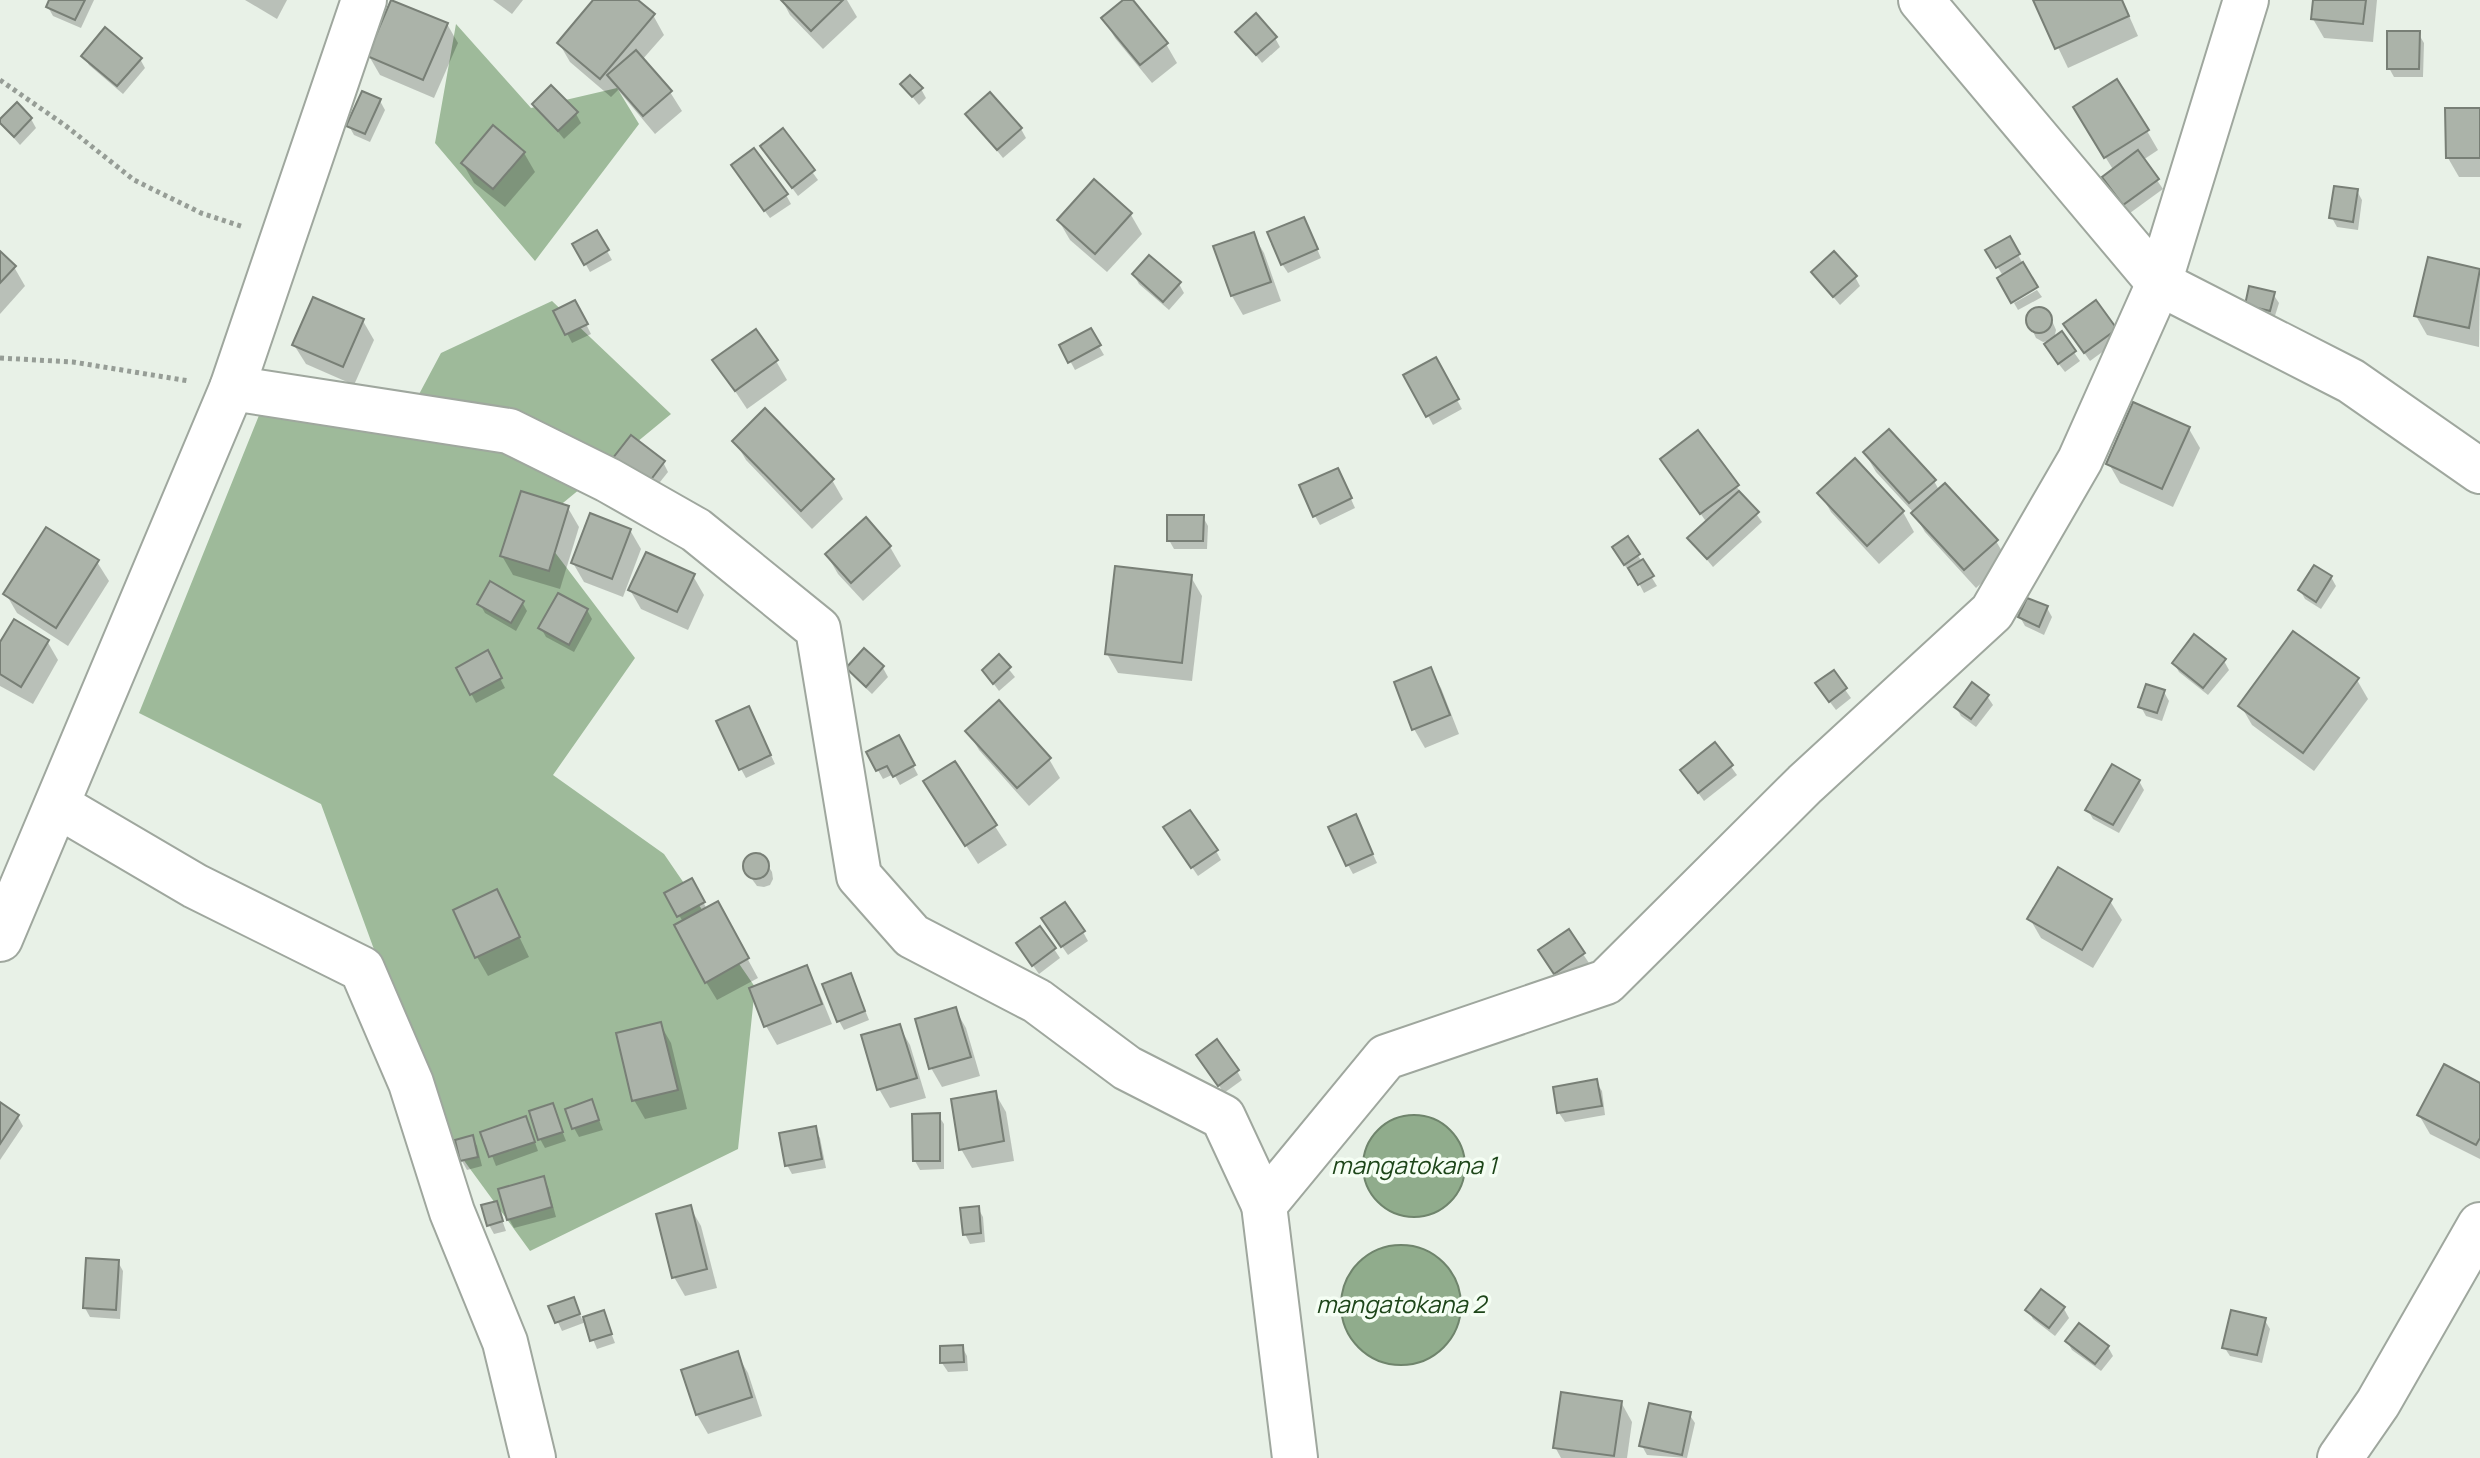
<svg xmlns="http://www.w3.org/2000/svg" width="2480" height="1458" viewBox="0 0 2480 1458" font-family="Manrope,sans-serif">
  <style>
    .forest { fill: #9eba9a }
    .water { fill: #90ac8c; stroke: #6f846c; stroke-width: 2 }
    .shadow { fill: #0003 }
    .building { fill: #abb3a9; stroke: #787f76; stroke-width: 2 }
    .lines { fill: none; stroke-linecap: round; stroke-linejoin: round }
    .street-casing { stroke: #9fa79e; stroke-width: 48 }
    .path { stroke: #969d96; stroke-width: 5; stroke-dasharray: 4 4; stroke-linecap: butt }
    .street { stroke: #fff; stroke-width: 44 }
    .labels { text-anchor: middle; stroke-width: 7; stroke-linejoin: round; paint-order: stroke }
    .water-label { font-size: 24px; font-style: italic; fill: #1d4519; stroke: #f5fef4 }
  </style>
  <rect width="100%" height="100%" fill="#e8f1e7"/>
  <!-- forest -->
  <g class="forest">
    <polygon points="456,24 531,108 617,88 639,124 535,261 435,143"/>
    <polygon points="552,301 671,414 535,526 635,658 553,775 664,854 755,987 738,1149 530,1251 438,1125 321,804 139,713 272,383 417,398 441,353"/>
  </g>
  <!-- water -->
  <g class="water">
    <circle cx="1414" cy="1166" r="51"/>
    <circle cx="1401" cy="1305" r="60"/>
  </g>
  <!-- shadow -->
  <g class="shadow">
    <polygon points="51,0 94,0 81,28 53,16 48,7"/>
    <polygon points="245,0 287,0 277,19"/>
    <polygon points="493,0 523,0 512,14"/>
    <polygon points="596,0 635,0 653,15 664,35 642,60 670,92 682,111 655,134 618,90 611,97 570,62 559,43"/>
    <polygon points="782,0 847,0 857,17 823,49 790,15"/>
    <polygon points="1127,0 1130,0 1166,44 1177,63 1152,83 1115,38 1104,19"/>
    <polygon points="2035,0 2122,0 2138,36 2068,68"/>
    <polygon points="2315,0 2377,0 2373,42 2324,38 2313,19"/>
    <polygon points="447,24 458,43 434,98 380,75 369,56"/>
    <polygon points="1238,32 1275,38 1280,47 1262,63"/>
    <polygon points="2418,33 2424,43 2423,77 2394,77 2389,68"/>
    <polygon points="84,56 140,59 145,68 123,94 89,65"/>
    <polygon points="902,84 921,89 926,98 919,105"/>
    <polygon points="380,101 385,110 370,142 354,135 349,126"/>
    <polygon points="535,104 576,114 581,123 564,139"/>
    <polygon points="2480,110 2480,177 2459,177 2448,158"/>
    <polygon points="968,115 1021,129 1026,138 1003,158"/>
    <polygon points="31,119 36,128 20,145 0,122"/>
    <polygon points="2086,126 2147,131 2158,150 2143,160 2163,189 2130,213 2110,186 2114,171"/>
    <polygon points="783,131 818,180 798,196 768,155"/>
    <polygon points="524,153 535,172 505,207 474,183 463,164"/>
    <polygon points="738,175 786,195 791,204 770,218"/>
    <polygon points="1094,182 1131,215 1142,234 1107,272 1070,240 1059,221"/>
    <polygon points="2357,191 2362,200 2358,230 2337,227 2332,218"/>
    <polygon points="1308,228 1321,258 1288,273 1282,264"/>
    <polygon points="597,233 612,260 590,272 575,245"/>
    <polygon points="1253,234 1264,253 1281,301 1243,315 1232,296 1216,247"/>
    <polygon points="2009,238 2023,264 2003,276 1988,251"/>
    <polygon points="0,254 14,267 25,286 0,314"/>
    <polygon points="2429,259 2480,271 2479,347 2427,335 2416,316"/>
    <polygon points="1813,273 1855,277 1860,286 1840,305"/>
    <polygon points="1134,275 1179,284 1184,293 1169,310 1139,284"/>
    <polygon points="2251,288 2273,294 2279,303 2274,319 2252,314"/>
    <polygon points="2037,290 2042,297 2018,310 2014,303"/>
    <polygon points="575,302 591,334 572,343 556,312"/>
    <polygon points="2095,303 2120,339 2090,361 2071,334"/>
    <polygon points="2042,309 2048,313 2053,323 2056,330 2054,339 2061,334 2080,361 2065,372 2051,354 2052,340 2043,342 2036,338 2028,321 2029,314"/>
    <polygon points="363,321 374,340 354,385 306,364 294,345"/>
    <polygon points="1090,331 1104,355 1075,370 1062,346"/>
    <polygon points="1435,360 1462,409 1433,425 1406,375"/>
    <polygon points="715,361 776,361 787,380 747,409"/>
    <polygon points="2189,429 2200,448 2173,507 2120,483 2109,464"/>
    <polygon points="1698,433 1762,522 1713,567 1690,539 1707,523 1663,459"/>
    <polygon points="735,441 832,480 843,499 812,529 746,460"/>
    <polygon points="1865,453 1934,481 1939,490 1996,541 2007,560 1976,588 1925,532 1913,512 1876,472"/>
    <polygon points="1855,461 1903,512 1914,532 1879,564 1831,512 1820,493"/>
    <polygon points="663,462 668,472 648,497 617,473"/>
    <polygon points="1342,479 1355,508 1320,525 1315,516"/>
    <polygon points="568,508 579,527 560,589 513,575 502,556"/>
    <polygon points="1203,517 1208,526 1207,549 1174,549 1169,540"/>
    <polygon points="630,530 641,549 623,597 584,582 573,563"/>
    <polygon points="1627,538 1657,586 1644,593 1633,572 1630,573 1619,557"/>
    <polygon points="890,547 901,566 863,601 838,574 827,555"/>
    <polygon points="97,562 109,581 68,646 17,613 6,594"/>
    <polygon points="693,576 704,595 688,630 641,609 630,590"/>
    <polygon points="1191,577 1202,596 1192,681 1118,673 1107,654"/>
    <polygon points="2331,577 2336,586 2321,609 2305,599 2300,590"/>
    <polygon points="522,602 527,611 516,631 485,613 480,604"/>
    <polygon points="2047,608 2052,617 2044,635 2025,626 2020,617"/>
    <polygon points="587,610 592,619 574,652 546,637 541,628"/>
    <polygon points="47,641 58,660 33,704 0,686 0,646"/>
    <polygon points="865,651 883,668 888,677 872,694 854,677 849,668"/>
    <polygon points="487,653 505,688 476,703 458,668"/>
    <polygon points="999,657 1015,677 999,691 984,671"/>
    <polygon points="2224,661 2229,670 2208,695 2179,672 2174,663"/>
    <polygon points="1430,669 1441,688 1459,734 1425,748 1414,729"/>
    <polygon points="1833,673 1851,698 1836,710 1823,693"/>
    <polygon points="2357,680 2368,699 2314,771 2252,725 2241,706"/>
    <polygon points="2164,692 2169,701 2162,721 2146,716 2141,707"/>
    <polygon points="1987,696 1993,705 1976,727 1961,716 1956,707"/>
    <polygon points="753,717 775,764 746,778 741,769"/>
    <polygon points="968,731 1049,759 1060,778 1029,806 979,750"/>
    <polygon points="898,737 918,775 900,785 894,774 883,779 868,753"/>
    <polygon points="1715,745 1737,775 1704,801 1688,779"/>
    <polygon points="954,763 1007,845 978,864 937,801"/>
    <polygon points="2139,781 2144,790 2119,833 2093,819 2088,810"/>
    <polygon points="1360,826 1377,863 1353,874 1348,865"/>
    <polygon points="1171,837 1216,851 1221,860 1198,876"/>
    <polygon points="755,855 762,856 772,872 773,879 770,885 764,887 757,886 746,871 745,864 748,858"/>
    <polygon points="691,881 707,909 728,923 758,978 717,1000 706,982 683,922 667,894"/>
    <polygon points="497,891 529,957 488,976 477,957"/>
    <polygon points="2110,901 2122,920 2093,968 2041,938 2030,919"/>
    <polygon points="1040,928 1060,958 1039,974 1024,953"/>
    <polygon points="1049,928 1083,932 1088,941 1068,955"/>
    <polygon points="1568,932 1589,963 1561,982 1546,959"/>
    <polygon points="806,967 817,987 832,1024 777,1045 766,1026"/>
    <polygon points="851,975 869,1020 844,1030 839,1021"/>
    <polygon points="955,1009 966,1028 980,1076 942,1087 931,1068"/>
    <polygon points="660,1024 671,1043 687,1109 645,1119 634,1100"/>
    <polygon points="899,1026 910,1045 926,1098 890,1108 879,1089"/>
    <polygon points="1204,1064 1237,1071 1242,1080 1224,1093"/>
    <polygon points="1596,1082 1602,1091 1605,1115 1565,1122 1559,1113"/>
    <polygon points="2480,1085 2480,1159 2430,1134 2419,1115"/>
    <polygon points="995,1093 1006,1112 1014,1161 972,1168 961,1149"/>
    <polygon points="592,1102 603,1130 579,1137 574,1128"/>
    <polygon points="0,1105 18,1117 23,1126 0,1160"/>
    <polygon points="552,1105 566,1141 545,1148 540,1139"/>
    <polygon points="938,1115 944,1124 944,1169 920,1170 915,1161"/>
    <polygon points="530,1128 538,1151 496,1166 483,1133"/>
    <polygon points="815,1129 820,1138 826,1168 792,1174 787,1165"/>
    <polygon points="472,1137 477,1146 482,1166 467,1170 462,1161 457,1141"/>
    <polygon points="543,1178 548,1187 556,1217 514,1228 509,1219"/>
    <polygon points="496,1203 506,1231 494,1234 489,1225"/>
    <polygon points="690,1207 701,1226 717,1288 685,1296 674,1277"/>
    <polygon points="978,1208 983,1217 985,1242 970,1244 965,1234"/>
    <polygon points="118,1262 123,1271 120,1319 90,1317 85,1308"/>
    <polygon points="573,1299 582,1319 603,1312 615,1343 597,1349 586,1322 562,1331 551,1307"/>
    <polygon points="2064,1309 2069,1318 2055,1336 2033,1319 2028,1310"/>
    <polygon points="2264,1319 2270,1329 2262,1363 2230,1356 2224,1347"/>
    <polygon points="2067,1341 2108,1347 2113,1356 2101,1371 2072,1350"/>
    <polygon points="962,1347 967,1356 968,1371 948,1372 942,1363"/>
    <polygon points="737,1354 748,1373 762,1416 708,1434 697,1415 683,1371"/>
    <polygon points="1621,1402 1632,1422 1627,1458 1561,1458 1555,1447"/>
    <polygon points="1689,1414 1695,1423 1687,1458 1647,1455 1642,1446"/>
  </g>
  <!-- building -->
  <g class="building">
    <polygon points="49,0 85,0 75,20 46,7"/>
    <polygon points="391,0 448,23 423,80 367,56"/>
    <polygon points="593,0 638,0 655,14 600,79 557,43"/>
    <polygon points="781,0 843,0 811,31"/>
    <polygon points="1123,0 1133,0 1168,43 1140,65 1101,18"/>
    <polygon points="2033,0 2122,0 2129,16 2055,49"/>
    <polygon points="2313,0 2366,0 2363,24 2311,19"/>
    <polygon points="1256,13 1277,37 1256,55 1235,32"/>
    <polygon points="105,27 142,58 117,86 81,56"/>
    <polygon points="2387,31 2420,31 2419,69 2387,69"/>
    <polygon points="636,50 672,91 643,116 607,75"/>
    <polygon points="910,75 923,88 912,97 900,84"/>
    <polygon points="2117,79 2149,130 2104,158 2073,107"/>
    <polygon points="551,85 578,112 558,131 532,104"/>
    <polygon points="362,91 381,99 365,134 346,126"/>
    <polygon points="990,92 1022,128 997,150 965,114"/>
    <polygon points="17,102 32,118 14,137 0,123 0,119"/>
    <polygon points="2445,108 2480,108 2480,158 2446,158"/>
    <polygon points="493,125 525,152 493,189 461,163"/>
    <polygon points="783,128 815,170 792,188 760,146"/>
    <polygon points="754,148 788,194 764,211 731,165"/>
    <polygon points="2138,150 2159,179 2123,205 2102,177"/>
    <polygon points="1094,179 1132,213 1095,254 1057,220"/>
    <polygon points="2334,186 2358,189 2353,222 2329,218"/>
    <polygon points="1304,217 1318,249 1281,265 1267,232"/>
    <polygon points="597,230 609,250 584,265 572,244"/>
    <polygon points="1254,232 1271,282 1231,296 1213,246"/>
    <polygon points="2010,236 2020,254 1996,268 1985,250"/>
    <polygon points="0,251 16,266 0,283"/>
    <polygon points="1834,251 1857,276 1833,297 1811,272"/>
    <polygon points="1149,255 1181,282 1163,302 1132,274"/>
    <polygon points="2428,257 2480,269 2469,328 2414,316"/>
    <polygon points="2023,262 2038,287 2011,303 1997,278"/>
    <polygon points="2249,286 2275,292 2270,311 2245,305"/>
    <polygon points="313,297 364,319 343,367 292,345"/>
    <polygon points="575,300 588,324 565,335 553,311"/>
    <polygon points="2096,300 2117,329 2084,353 2063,324"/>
    <circle cx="2039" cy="320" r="13"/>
    <polygon points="1091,328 1101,345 1068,363 1059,345"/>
    <polygon points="756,329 778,360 735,391 712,360"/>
    <polygon points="2062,331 2076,351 2058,364 2044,344"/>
    <polygon points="1436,357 1459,399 1426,417 1403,375"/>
    <polygon points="2133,402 2190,427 2162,489 2106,464"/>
    <polygon points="765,408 834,479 801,511 732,441"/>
    <polygon points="1889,429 1936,480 1909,503 1863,452"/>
    <polygon points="1698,430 1739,485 1700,514 1660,459"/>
    <polygon points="631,435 665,461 643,490 609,463"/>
    <polygon points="1855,458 1904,511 1867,546 1817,493"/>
    <polygon points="1338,468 1352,498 1313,517 1299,485"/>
    <polygon points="1945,483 1998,540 1964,570 1911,513"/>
    <polygon points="521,491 569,506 549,571 500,556"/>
    <polygon points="1739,491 1759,512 1707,559 1687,538"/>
    <polygon points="590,513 631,529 612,579 571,563"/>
    <polygon points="1167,515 1204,515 1203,541 1167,541"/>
    <polygon points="866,517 891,546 851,583 825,554"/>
    <polygon points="46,527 99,560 56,628 3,594"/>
    <polygon points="1628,536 1640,554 1624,565 1612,547"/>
    <polygon points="646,552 695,574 677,612 628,590"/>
    <polygon points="1643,559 1654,576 1638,585 1628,568"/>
    <polygon points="2314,565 2332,576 2316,602 2298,590"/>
    <polygon points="1115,566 1192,575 1182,663 1105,654"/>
    <polygon points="490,581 524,601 511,623 477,604"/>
    <polygon points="558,593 588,609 569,645 538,628"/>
    <polygon points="2027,598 2048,606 2039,627 2018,617"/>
    <polygon points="14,619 49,640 21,687 0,674 0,642"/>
    <polygon points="2293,631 2359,678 2303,753 2238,706"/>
    <polygon points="2194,634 2226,659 2203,688 2172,663"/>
    <polygon points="864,648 884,666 866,687 846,668"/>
    <polygon points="488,650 502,678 470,695 456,668"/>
    <polygon points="999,654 1011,667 993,684 982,670"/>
    <polygon points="1431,667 1450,715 1412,730 1394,682"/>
    <polygon points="1834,670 1847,688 1829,702 1815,683"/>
    <polygon points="1972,682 1989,695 1971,719 1954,707"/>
    <polygon points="2146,684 2165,690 2157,713 2138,707"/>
    <polygon points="999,700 1051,758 1017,788 965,731"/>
    <polygon points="749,706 771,755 739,770 716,721"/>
    <polygon points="899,735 915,765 893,777 887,766 876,771 866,752"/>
    <polygon points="1715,742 1733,765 1698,793 1680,770"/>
    <polygon points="955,761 997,825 965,846 923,781"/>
    <polygon points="2112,764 2140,780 2113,825 2085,810"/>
    <polygon points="1190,810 1218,850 1191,868 1163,827"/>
    <polygon points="1356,814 1373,854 1346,866 1328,827"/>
    <circle cx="756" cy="866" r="13"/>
    <polygon points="2058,867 2112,899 2082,950 2027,919"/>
    <polygon points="692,878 705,902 677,917 664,893"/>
    <polygon points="497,889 520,937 475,958 453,910"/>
    <polygon points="718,901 749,958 705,983 674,925"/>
    <polygon points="1065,902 1085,931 1061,947 1041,918"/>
    <polygon points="1040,926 1056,948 1032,966 1016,943"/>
    <polygon points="1569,929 1585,953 1554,974 1538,950"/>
    <polygon points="807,965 822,1004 764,1027 749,988"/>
    <polygon points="851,973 865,1011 837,1022 822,984"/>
    <polygon points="956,1007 971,1057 929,1069 915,1019"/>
    <polygon points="661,1022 678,1090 632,1101 616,1033"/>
    <polygon points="900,1024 917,1078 877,1090 861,1035"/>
    <polygon points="1217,1039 1239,1070 1218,1086 1196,1055"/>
    <polygon points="2444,1064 2480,1083 2480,1138 2476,1145 2417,1115"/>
    <polygon points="1597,1079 1602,1106 1557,1113 1553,1087"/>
    <polygon points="996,1091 1004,1141 959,1150 951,1099"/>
    <polygon points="592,1099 599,1120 572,1129 565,1109"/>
    <polygon points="0,1102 19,1115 0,1144"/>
    <polygon points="553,1103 563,1132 538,1140 529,1111"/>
    <polygon points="940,1113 940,1161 913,1161 912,1114"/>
    <polygon points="526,1116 535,1142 489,1157 480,1132"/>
    <polygon points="816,1126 822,1159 785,1166 779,1133"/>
    <polygon points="473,1135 478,1157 460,1161 455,1140"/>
    <polygon points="544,1176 552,1207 507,1220 498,1189"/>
    <polygon points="497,1201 503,1221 487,1226 481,1205"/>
    <polygon points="691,1205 707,1269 672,1278 656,1214"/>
    <polygon points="979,1206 981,1233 963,1235 960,1208"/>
    <polygon points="86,1258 119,1260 116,1310 83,1308"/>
    <polygon points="2041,1289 2065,1307 2049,1328 2025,1310"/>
    <polygon points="574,1297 580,1314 555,1323 548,1306"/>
    <polygon points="604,1310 612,1334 590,1341 583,1317"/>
    <polygon points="2231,1310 2266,1318 2257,1355 2222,1348"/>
    <polygon points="2079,1323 2109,1346 2095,1364 2065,1341"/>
    <polygon points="963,1345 964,1362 940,1363 940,1346"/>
    <polygon points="738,1351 752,1397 696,1415 681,1370"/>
    <polygon points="1561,1392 1622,1401 1614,1456 1553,1448"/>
    <polygon points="1649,1403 1691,1412 1682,1455 1639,1446"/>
  </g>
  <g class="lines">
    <!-- street casing -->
    <g class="street-casing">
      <g id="street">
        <polyline points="1921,0 2159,283 2351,381 2480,471"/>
        <polyline points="232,388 509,431 608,480 696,530 818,629 859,876 912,936 1037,1001 1127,1068 1223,1117 1264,1205"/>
        <polyline points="57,805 195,886 362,969 411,1083 452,1212 505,1342 533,1458"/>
        <polyline points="0,939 232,388 364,0"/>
        <polyline points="1295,1458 1264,1205 1386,1057 1606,982 1805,784 1992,612 2080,460 2159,283 2246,0"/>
        <polyline points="2340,1458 2378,1403 2480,1225"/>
      </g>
    </g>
    <!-- path -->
    <g class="path">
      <polyline points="0,80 66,126 134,180 201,213 244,227"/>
      <polyline points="0,358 73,362 189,381"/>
    </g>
    <!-- street -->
    <use href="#street" class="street"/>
  </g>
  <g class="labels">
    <!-- water labels -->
    <g class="water-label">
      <text x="1414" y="1174">mangatokana 1</text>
      <text x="1401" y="1313">mangatokana 2</text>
    </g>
  </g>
</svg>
